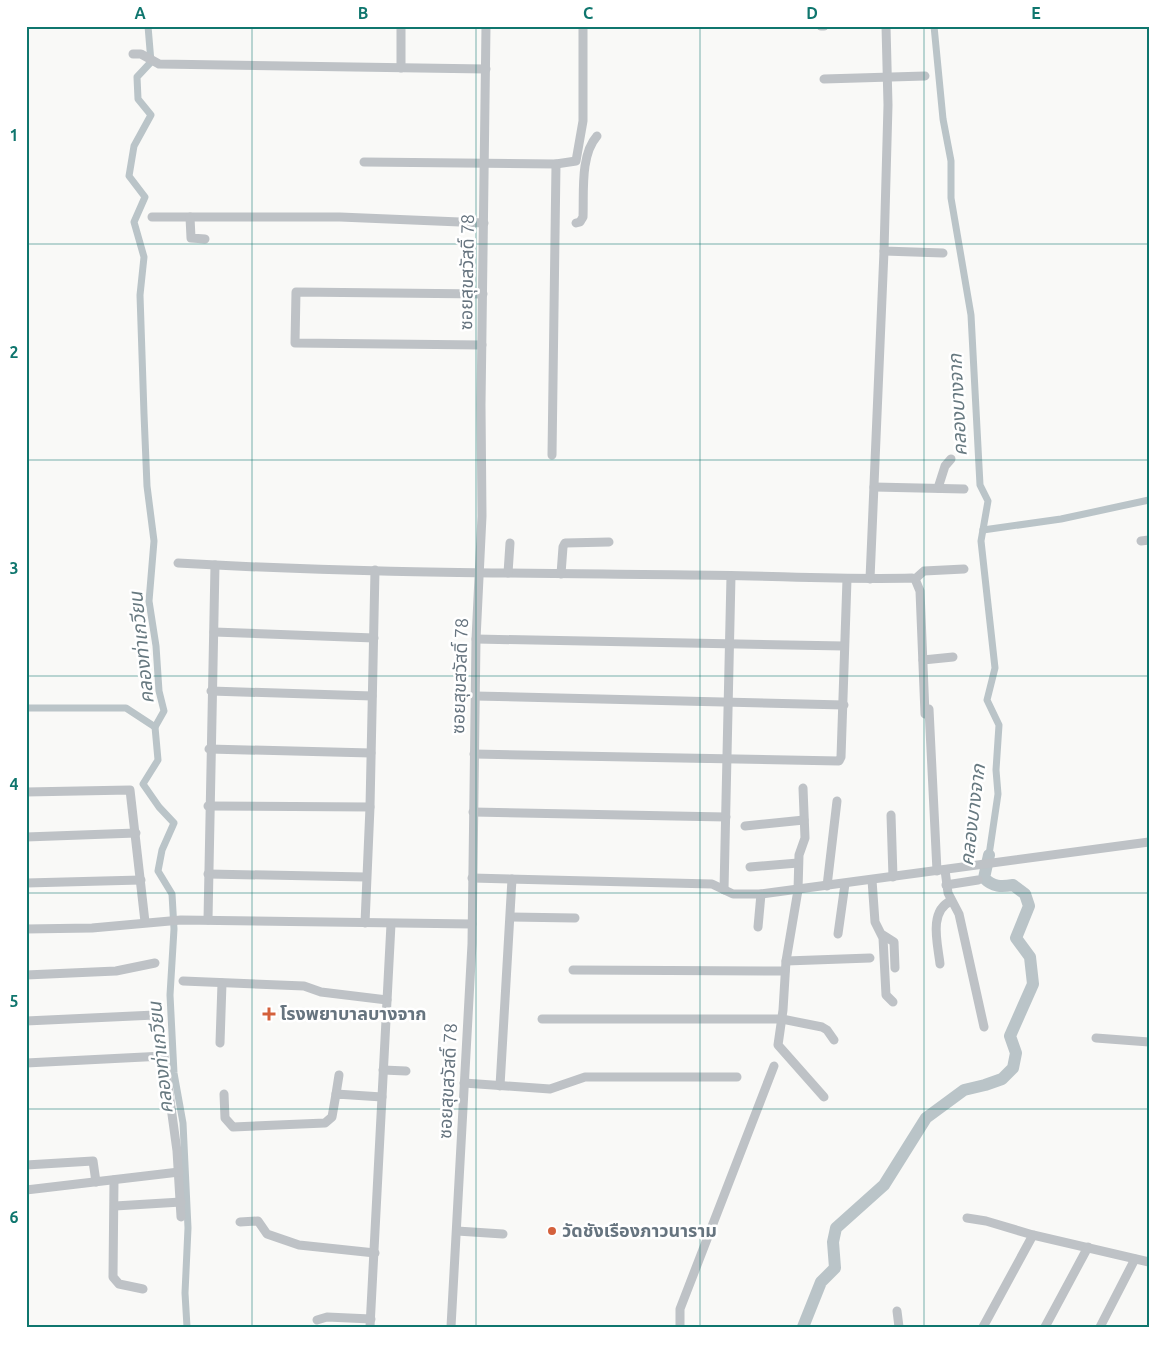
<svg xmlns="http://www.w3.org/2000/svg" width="1175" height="1353" viewBox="0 0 1175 1353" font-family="Ubuntu,'Noto Sans Thai',sans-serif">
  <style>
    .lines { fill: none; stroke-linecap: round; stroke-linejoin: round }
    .canal { stroke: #bac4c8; stroke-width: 7 }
    .river { stroke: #bac4c8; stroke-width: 12 }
    .minor { stroke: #bec2c6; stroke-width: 9 }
    .grid { fill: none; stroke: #0f766e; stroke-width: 1; stroke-opacity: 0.55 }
    .poi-dot { fill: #d4613c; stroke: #fff; stroke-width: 2 }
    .labels { text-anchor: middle; stroke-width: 5; stroke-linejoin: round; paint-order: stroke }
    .street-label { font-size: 18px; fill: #66747f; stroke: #fff }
    .poi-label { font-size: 18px; font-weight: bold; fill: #66747f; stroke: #fff; text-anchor: start }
    .water-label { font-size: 19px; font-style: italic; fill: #677980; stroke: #fff }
    .neatline { fill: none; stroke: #0f766e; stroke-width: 2 }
    .grid-label { font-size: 16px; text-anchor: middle; font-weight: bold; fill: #0f766e }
  </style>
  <rect width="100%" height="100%" fill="#f9f9f7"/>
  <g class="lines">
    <!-- canal -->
    <g class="canal">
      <polyline points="148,26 151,62 137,77 138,99 151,115 134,146 129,176 145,197 134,222 144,257 140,295 144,414 147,486 154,541 149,601 156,646 159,691 164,711 155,727 158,760 143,784 159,807 174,823 162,850 158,871 172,894 174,929 170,995 174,1073 183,1123 188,1228 185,1293 187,1327"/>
      <polyline points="934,26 943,119 951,161 951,198 971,315 980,485 988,501 981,541 995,668 987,700 999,725 996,770 998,794 989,855"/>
      <polyline points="983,530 1061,519 1149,500"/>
      <polyline points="26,708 126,708 155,727"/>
    </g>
    <!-- river -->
    <path class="river" d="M803 1327 821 1282 835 1268 833 1242 836 1228 884 1185 926 1118 964 1090 985 1085 1002 1079 1013 1068 1016 1053 1010 1036 1033 984 1030 957 1016 938 1029 906 1025 894 1013 885C1001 887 993 887 984 878L989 855"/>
    <!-- minor -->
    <g class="minor">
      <polyline points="821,26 824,26"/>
      <polyline points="886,26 888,105 884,251 943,253"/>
      <polyline points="133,54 141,54 159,64 486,69"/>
      <polyline points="401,68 401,26"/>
      <polyline points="824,79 925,76"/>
      <polyline points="364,162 556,164 576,161 583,121 583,26"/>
      <polyline points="152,217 340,217 484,223"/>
      <polyline points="190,217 191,238 205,239"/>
      <path d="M576 223 580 222 583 217C584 193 580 155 597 136"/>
      <polyline points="482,345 295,343 296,292 483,294"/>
      <polyline points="552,455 556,164"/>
      <polyline points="874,487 964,489"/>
      <polyline points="938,488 945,466 951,459"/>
      <polyline points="1141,541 1149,540"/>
      <path d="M178 563C348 573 519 573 689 575 764 575 838 580 912 578L915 579 920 591 925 714"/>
      <polyline points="508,573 510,543"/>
      <polyline points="561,574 563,547 565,543 609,542"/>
      <polyline points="870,579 884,251"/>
      <polyline points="915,579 924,571 964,569"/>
      <polyline points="214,632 374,638"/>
      <polyline points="476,639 844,646"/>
      <polyline points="923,660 953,657"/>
      <polyline points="211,691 372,696"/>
      <polyline points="475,696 844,705"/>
      <polyline points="929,709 937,871"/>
      <polyline points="209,749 371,753"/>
      <polyline points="474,754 839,761 841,757 847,579"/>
      <polyline points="803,788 805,838 799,855 798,890 786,961 783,1010 778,1045 824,1097"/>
      <polyline points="26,792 130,790 145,922"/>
      <polyline points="208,806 370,807"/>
      <polyline points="473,812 726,817"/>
      <polyline points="891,815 893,877"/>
      <polyline points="745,826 804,820"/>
      <polyline points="26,837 136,833"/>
      <polyline points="750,867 798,863"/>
      <polyline points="945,870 948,893 959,914 984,1027"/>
      <polyline points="208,874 366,877"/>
      <polyline points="472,878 712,884 733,894 761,894 1149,842"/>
      <polyline points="872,880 875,922 883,938 886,995 893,1002"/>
      <polyline points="26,883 141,880"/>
      <polyline points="946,885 978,880"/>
      <polyline points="827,886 837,801"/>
      <polyline points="724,890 731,576"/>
      <polyline points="511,917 575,918"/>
      <polyline points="208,920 215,565"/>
      <polyline points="365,923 370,807 375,570"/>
      <polyline points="758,927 761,894"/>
      <polyline points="26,929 92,928 181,920 472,924"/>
      <polyline points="838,934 845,884"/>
      <polyline points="883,935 894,942 895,968"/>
      <polyline points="786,961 870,958"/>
      <path d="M940 964C938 945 928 911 951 901"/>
      <polyline points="573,970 785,971"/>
      <polyline points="26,975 116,971 155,963"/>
      <polyline points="183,981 304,986 321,992 387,1000"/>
      <polyline points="542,1019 782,1019 822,1027 827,1030 834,1040"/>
      <polyline points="26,1021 155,1015"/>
      <polyline points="1096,1038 1149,1042"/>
      <polyline points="220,1043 222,983"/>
      <polyline points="26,1063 164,1056 177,1151 181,1217"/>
      <polyline points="383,1070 406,1071"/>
      <polyline points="464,1083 550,1089 585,1077 737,1077"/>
      <polyline points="500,1086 512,879"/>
      <polyline points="224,1094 225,1118 233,1127 325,1123 332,1117 336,1094 382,1097"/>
      <polyline points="336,1094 339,1075"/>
      <polyline points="26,1165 93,1161 96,1182"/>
      <polyline points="114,1180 113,1277 119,1284 143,1289"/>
      <polyline points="26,1190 179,1172"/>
      <polyline points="115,1206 181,1202"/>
      <polyline points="967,1218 986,1221 1033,1235 1149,1262"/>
      <polyline points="240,1222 258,1221 267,1234 299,1245 375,1253"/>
      <polyline points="457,1231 503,1234"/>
      <polyline points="897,1311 899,1327"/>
      <polyline points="317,1320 327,1317 371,1319"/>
      <polyline points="370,1327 391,924"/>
      <polyline points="451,1327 472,944 476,639 482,516 481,405 486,26"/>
      <polyline points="680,1327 680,1309 774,1066"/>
      <polyline points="983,1327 1033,1235"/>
      <polyline points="1045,1327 1088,1247"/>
      <polyline points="1100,1327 1135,1259"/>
    </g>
  </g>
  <!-- grid -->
  <path class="grid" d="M252 26V1327M476 26V1327M700 26V1327M924 26V1327M26 244H1149M26 460H1149M26 676H1149M26 893H1149M26 1109H1149"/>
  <!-- markers -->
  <g class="poi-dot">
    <path d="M266.5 1006.5h5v5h5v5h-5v5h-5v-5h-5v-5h5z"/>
    <circle cx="552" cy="1231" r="5"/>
  </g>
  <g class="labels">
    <!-- street labels -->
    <g class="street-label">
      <text transform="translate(467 272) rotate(-89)" y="6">ซอยสุขสวัสดิ์ 78</text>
      <text transform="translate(460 676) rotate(-88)" y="6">ซอยสุขสวัสดิ์ 78</text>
      <text transform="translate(448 1081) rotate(-87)" y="6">ซอยสุขสวัสดิ์ 78</text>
    </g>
    <!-- poi labels -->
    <g class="poi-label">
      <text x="280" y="1020">โรงพยาบาลบางจาก</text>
      <text x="562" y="1237">วัดชังเรืองภาวนาราม</text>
    </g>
    <!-- water labels -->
    <g class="water-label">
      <text transform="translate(957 405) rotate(-93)" y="7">คลองบางจาก</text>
      <text transform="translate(141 648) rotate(-96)" y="7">คลองท่าเกวียน</text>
      <text transform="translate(972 815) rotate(-83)" y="7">คลองบางจาก</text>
      <text transform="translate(160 1058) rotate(-96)" y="7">คลองท่าเกวียน</text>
    </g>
  </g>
  <!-- border -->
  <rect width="1175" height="1353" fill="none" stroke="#ffffff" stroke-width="55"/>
  <rect x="28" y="28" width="1120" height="1298" class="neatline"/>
  <g class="grid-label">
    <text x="140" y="19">A</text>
    <text x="363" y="19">B</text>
    <text x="588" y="19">C</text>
    <text x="812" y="19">D</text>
    <text x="1036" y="19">E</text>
    <text x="14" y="141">1</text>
    <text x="14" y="358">2</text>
    <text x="14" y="574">3</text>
    <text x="14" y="790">4</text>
    <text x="14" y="1007">5</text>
    <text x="14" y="1223">6</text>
  </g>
</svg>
